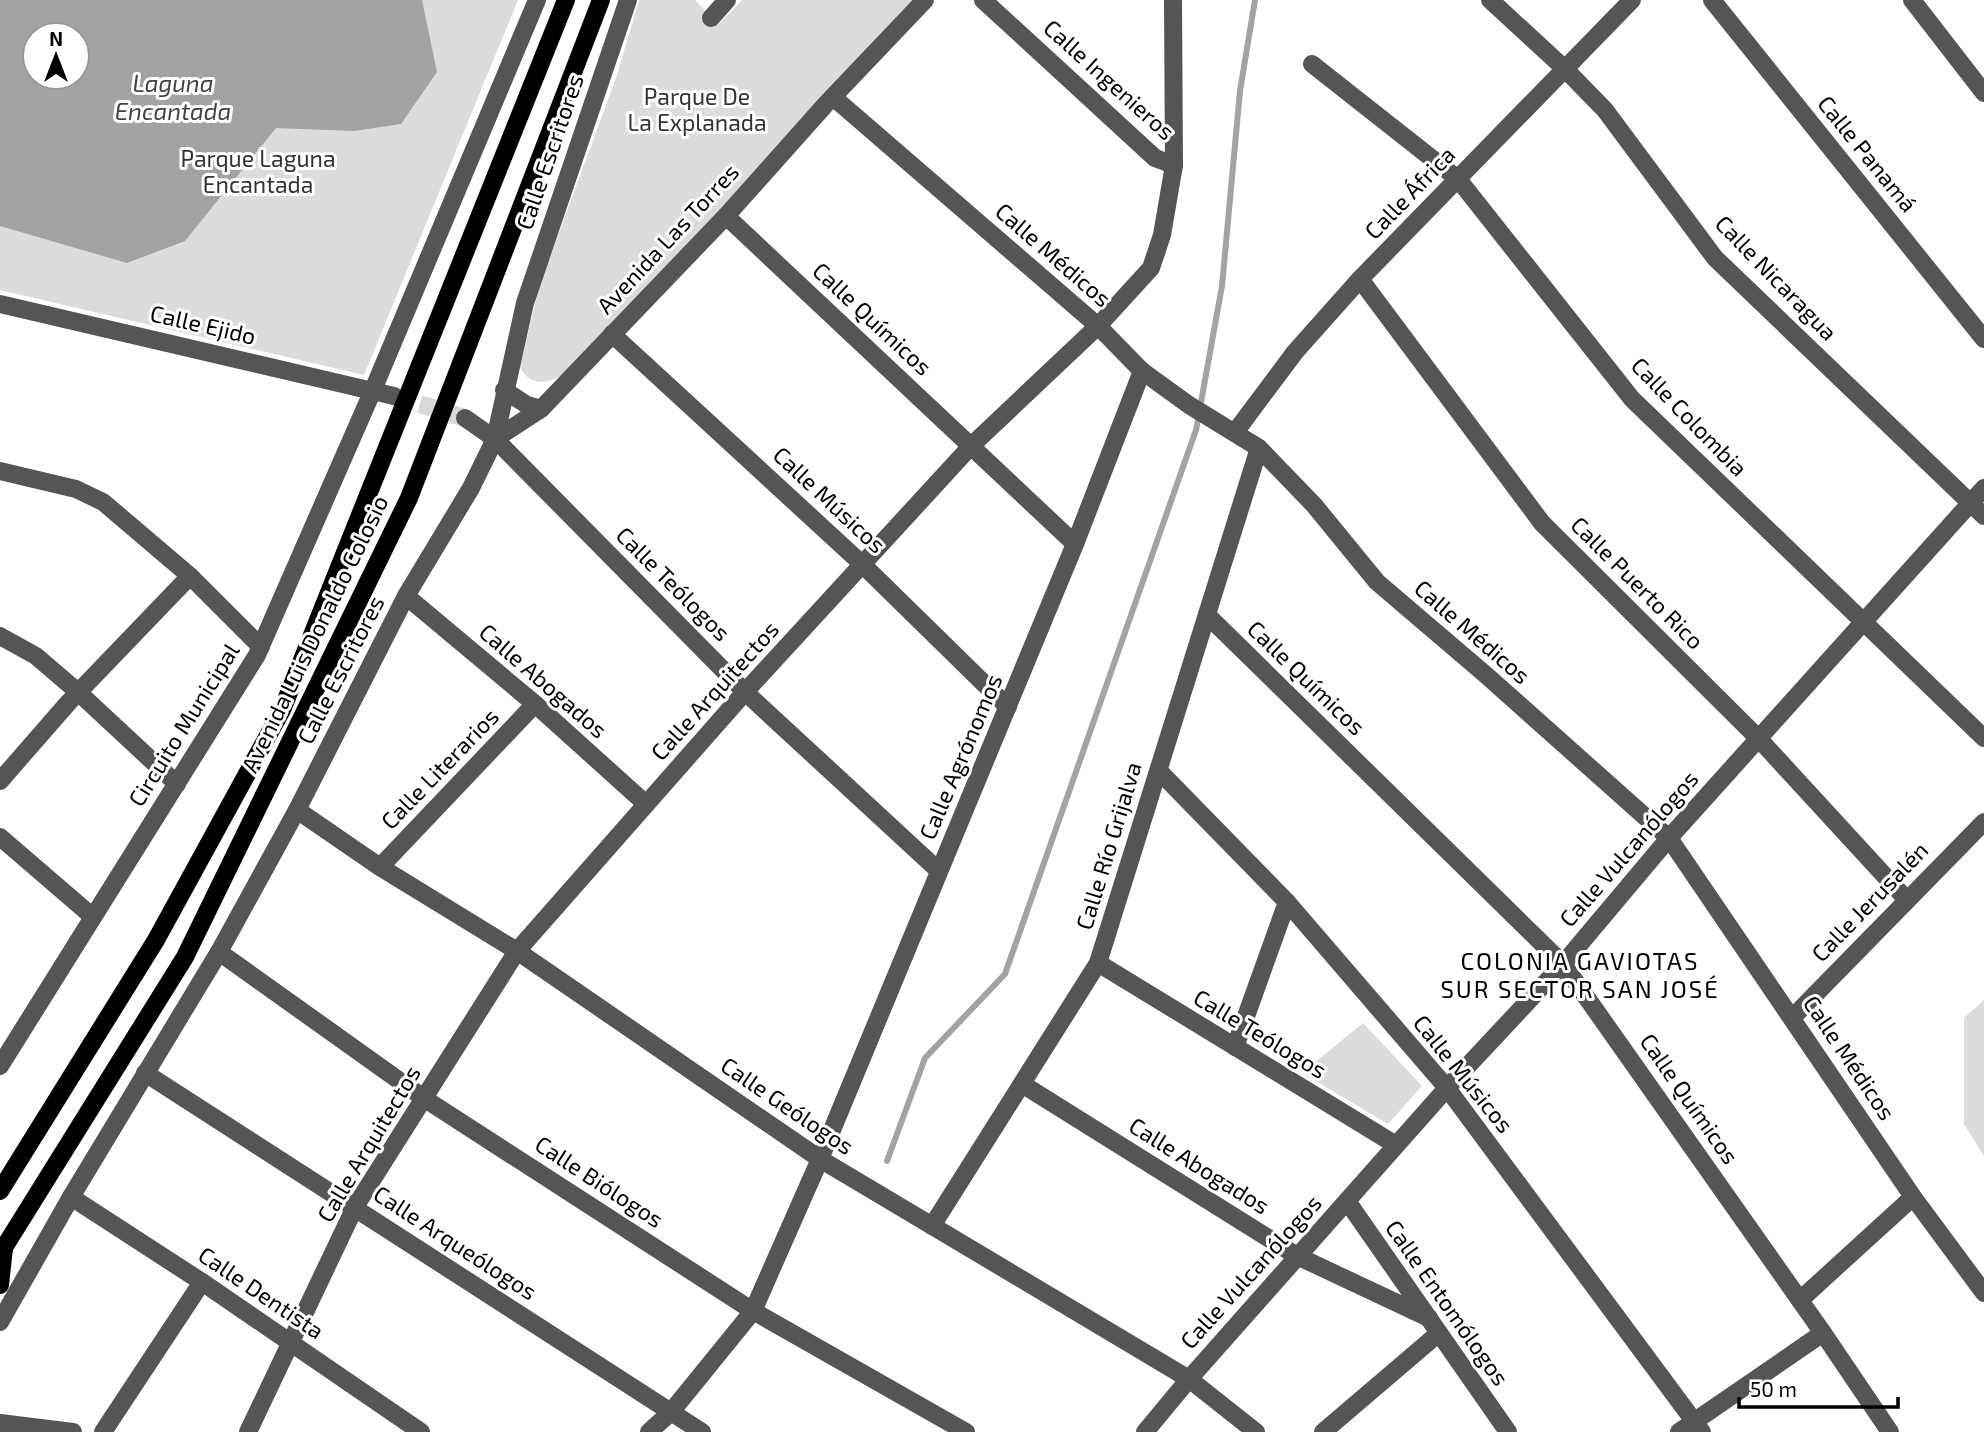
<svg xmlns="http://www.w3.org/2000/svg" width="1984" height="1432" viewBox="0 0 1984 1432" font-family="'Exo 2',sans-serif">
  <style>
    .green { fill: #dcdcdc; fill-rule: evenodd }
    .water { fill: #a3a3a3; fill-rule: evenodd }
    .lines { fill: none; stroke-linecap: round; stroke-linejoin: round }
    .stream { stroke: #a3a3a3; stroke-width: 6 }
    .minor-tunnel { stroke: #d9d9d9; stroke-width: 18; stroke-dasharray: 18 9; stroke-linecap: butt }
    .minor { stroke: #555; stroke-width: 18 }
    .major { stroke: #000; stroke-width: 18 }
    .labels { text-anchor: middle; stroke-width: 6; stroke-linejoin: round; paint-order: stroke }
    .street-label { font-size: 23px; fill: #000; stroke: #fff }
    .park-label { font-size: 23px; fill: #333; stroke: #fff }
    .water-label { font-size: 24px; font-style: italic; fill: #444; stroke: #fff }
    .neighbourhood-label { font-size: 24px; letter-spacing: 2px; fill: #000; stroke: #fff }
  </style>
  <rect width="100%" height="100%" fill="#fff"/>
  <!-- green -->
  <g class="green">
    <path d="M0 0H518L364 375 0 290ZM35 35H77V77H35Z"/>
    <path d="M639 0H695L718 25 742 0H917L566 373C549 383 530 388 520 367L540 284 616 78Z"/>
    <polygon points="1984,1000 1984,1156 1964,1124 1964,1018"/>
    <polygon points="1363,1023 1422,1086 1388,1124 1302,1073"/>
  </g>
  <!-- water -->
  <path class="water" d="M0 0H422L437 72 401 124 354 131 276 128 185 241 127 263 0 226ZM35 35H77V77H35Z"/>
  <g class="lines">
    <!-- stream -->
    <polyline class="stream" points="887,1161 925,1058 1005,974 1196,430 1222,286 1240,91 1255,0"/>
    <!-- minor-tunnel -->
    <polyline class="minor-tunnel" points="394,396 465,418"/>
    <!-- minor -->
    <g class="minor">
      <polyline points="983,0 1155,158 1174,165"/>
      <polyline points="1490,0 1565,69 1605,110 1715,258 1984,516"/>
      <polyline points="1712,0 1984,339"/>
      <polyline points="1912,0 1984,93"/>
      <polyline points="711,18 727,0"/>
      <polyline points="1312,64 1458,179 1632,399 1984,738"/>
      <polyline points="833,97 1098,326 1142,371 1189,405 1259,448 1314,505 1377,582 1486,675 1669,838 1913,1197 1984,1293"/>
      <polyline points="726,216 1075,544"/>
      <polyline points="1360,279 1542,523 1759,739 1907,900"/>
      <polyline points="0,304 394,396"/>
      <polyline points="612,334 862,564 1008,707"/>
      <polyline points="504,390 527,405 541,409"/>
      <polyline points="465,418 495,439 745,692 939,871"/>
      <polyline points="1236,431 1295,352 1360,279 1632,0"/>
      <polyline points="495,439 541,409 726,216 826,104 925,0"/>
      <polyline points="0,471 76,489 103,502 190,576 261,647"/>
      <polyline points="406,596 535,704 646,804"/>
      <polyline points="1207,615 1563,964 1823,1333 1890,1432"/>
      <polyline points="0,636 36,656 78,692 177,784"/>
      <polyline points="1159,771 1287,902 1447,1088 1702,1432"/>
      <polyline points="0,781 68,703 190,576"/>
      <polyline points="297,810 380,867 517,951 820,1159 1189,1379 1256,1432"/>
      <polyline points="0,837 93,917"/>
      <polyline points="380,867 535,704"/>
      <polyline points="219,952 425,1099 753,1311 966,1432"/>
      <polyline points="1098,963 1396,1145"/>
      <polyline points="1792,1018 1984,822"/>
      <polyline points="1235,1047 1287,902"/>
      <polyline points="0,1066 257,655 373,390 537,0"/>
      <polyline points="145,1073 702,1432"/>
      <polyline points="1022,1084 1297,1256 1429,1318"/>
      <polyline points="71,1197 202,1282 421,1432"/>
      <polyline points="1347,1201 1508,1432"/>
      <polyline points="932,1226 1098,963 1259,448"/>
      <polyline points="1800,1300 1913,1197"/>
      <polyline points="0,1322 71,1197 219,952 297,810 406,596 471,488 495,439 525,303 628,0"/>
      <polyline points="0,1423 73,1432"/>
      <polyline points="103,1432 202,1282"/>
      <polyline points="248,1432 355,1207 517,951 745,692 971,446 1098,326 1151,268 1162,235 1174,165 1173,0"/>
      <polyline points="649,1432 671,1412 753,1311 820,1159 1075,544 1142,371"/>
      <polyline points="1145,1432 1189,1379 1447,1088 1563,964 1669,838 1984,488"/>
      <polyline points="1323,1432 1439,1333"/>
      <polyline points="1679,1432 1823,1333"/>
    </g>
    <!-- major -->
    <g class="major">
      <polyline points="0,1191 156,940 282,710 566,0"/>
      <polyline points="0,1254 185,957 409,498 601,0"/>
      <polyline points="0,1285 4,1248"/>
    </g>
  </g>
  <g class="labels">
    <!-- street labels -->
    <g class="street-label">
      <text transform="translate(1109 80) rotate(42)" y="8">Calle Ingenieros</text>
      <text transform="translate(550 152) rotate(-71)" y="8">Calle Escritores</text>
      <text transform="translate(1867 154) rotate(51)" y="8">Calle Panamá</text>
      <text transform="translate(1410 193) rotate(-46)" y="8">Calle África</text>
      <text transform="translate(668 239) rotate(-47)" y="8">Avenida Las Torres</text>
      <text transform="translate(1053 255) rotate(41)" y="8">Calle Médicos</text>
      <text transform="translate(1776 278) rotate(46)" y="8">Calle Nicaragua</text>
      <text transform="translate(872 319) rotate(43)" y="8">Calle Químicos</text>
      <text transform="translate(203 325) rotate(13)" y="8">Calle Ejido</text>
      <text transform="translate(1689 417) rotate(46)" y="8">Calle Colombia</text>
      <text transform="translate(829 500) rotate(43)" y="8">Calle Músicos</text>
      <text transform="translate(1637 583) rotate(45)" y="8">Calle Puerto Rico</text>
      <text transform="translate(673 584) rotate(45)" y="8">Calle Teólogos</text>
      <text transform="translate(1472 632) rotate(41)" y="8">Calle Médicos</text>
      <text transform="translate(315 634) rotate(-64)" y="8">Avenida Luis Donaldo Colosio</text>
      <text transform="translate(341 670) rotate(-63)" y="8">Calle Escritores</text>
      <text transform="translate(1306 678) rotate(44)" y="8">Calle Químicos</text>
      <text transform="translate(543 681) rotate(41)" y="8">Calle Abogados</text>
      <text transform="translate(715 691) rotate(-48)" y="8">Calle Arquitectos</text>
      <text transform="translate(184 725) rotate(-58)" y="8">Circuito Municipal</text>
      <text transform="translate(961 757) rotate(-67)" y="8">Calle Agrónomos</text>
      <text transform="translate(440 769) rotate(-46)" y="8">Calle Literarios</text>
      <text transform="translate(1109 846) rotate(-73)" y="8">Calle Río Grijalva</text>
      <text transform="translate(1629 849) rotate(-49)" y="8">Calle Vulcanólogos</text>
      <text transform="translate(1870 902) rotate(-46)" y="8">Calle Jerusalén</text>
      <text transform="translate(1260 1034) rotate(31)" y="8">Calle Teólogos</text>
      <text transform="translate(1849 1058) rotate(56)" y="8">Calle Médicos</text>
      <text transform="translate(1463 1074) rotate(51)" y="8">Calle Músicos</text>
      <text transform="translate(1689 1099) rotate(55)" y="8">Calle Químicos</text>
      <text transform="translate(787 1106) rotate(34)" y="8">Calle Geólogos</text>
      <text transform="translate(369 1144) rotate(-59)" y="8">Calle Arquitectos</text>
      <text transform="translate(1199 1166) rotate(32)" y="8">Calle Abogados</text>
      <text transform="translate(599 1182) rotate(33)" y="8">Calle Biólogos</text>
      <text transform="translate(455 1243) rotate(33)" y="8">Calle Arqueólogos</text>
      <text transform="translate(1251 1272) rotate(-48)" y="8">Calle Vulcanólogos</text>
      <text transform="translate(261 1293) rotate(34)" y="8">Calle Dentista</text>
      <text transform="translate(1447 1303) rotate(55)" y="8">Calle Entomólogos</text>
    </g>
    <!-- park labels -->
    <g class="park-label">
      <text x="697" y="105">Parque De<tspan x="697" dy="26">La Explanada</tspan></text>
      <text x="258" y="167">Parque Laguna<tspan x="258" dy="26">Encantada</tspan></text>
    </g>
    <!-- water labels -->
    <g class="water-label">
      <text x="173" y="92">Laguna<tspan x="173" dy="28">Encantada</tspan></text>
    </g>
    <!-- neighbourhood labels -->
    <g class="neighbourhood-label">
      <text x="1580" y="970">COLONIA GAVIOTAS<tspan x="1580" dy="28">SUR SECTOR SAN JOSÉ</tspan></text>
    </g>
  </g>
  <!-- north arrow -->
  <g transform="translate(56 56)"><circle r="33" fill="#ffffff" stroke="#999999" stroke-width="2"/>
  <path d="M0-5L12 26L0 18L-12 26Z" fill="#000000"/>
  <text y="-10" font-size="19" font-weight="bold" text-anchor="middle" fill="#000000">N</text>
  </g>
  <!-- scale -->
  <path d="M1739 1397v10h159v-10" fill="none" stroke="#000000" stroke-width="3.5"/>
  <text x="1750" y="1397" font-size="21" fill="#000000" stroke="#ffffff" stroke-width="5" paint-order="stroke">50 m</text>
</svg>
